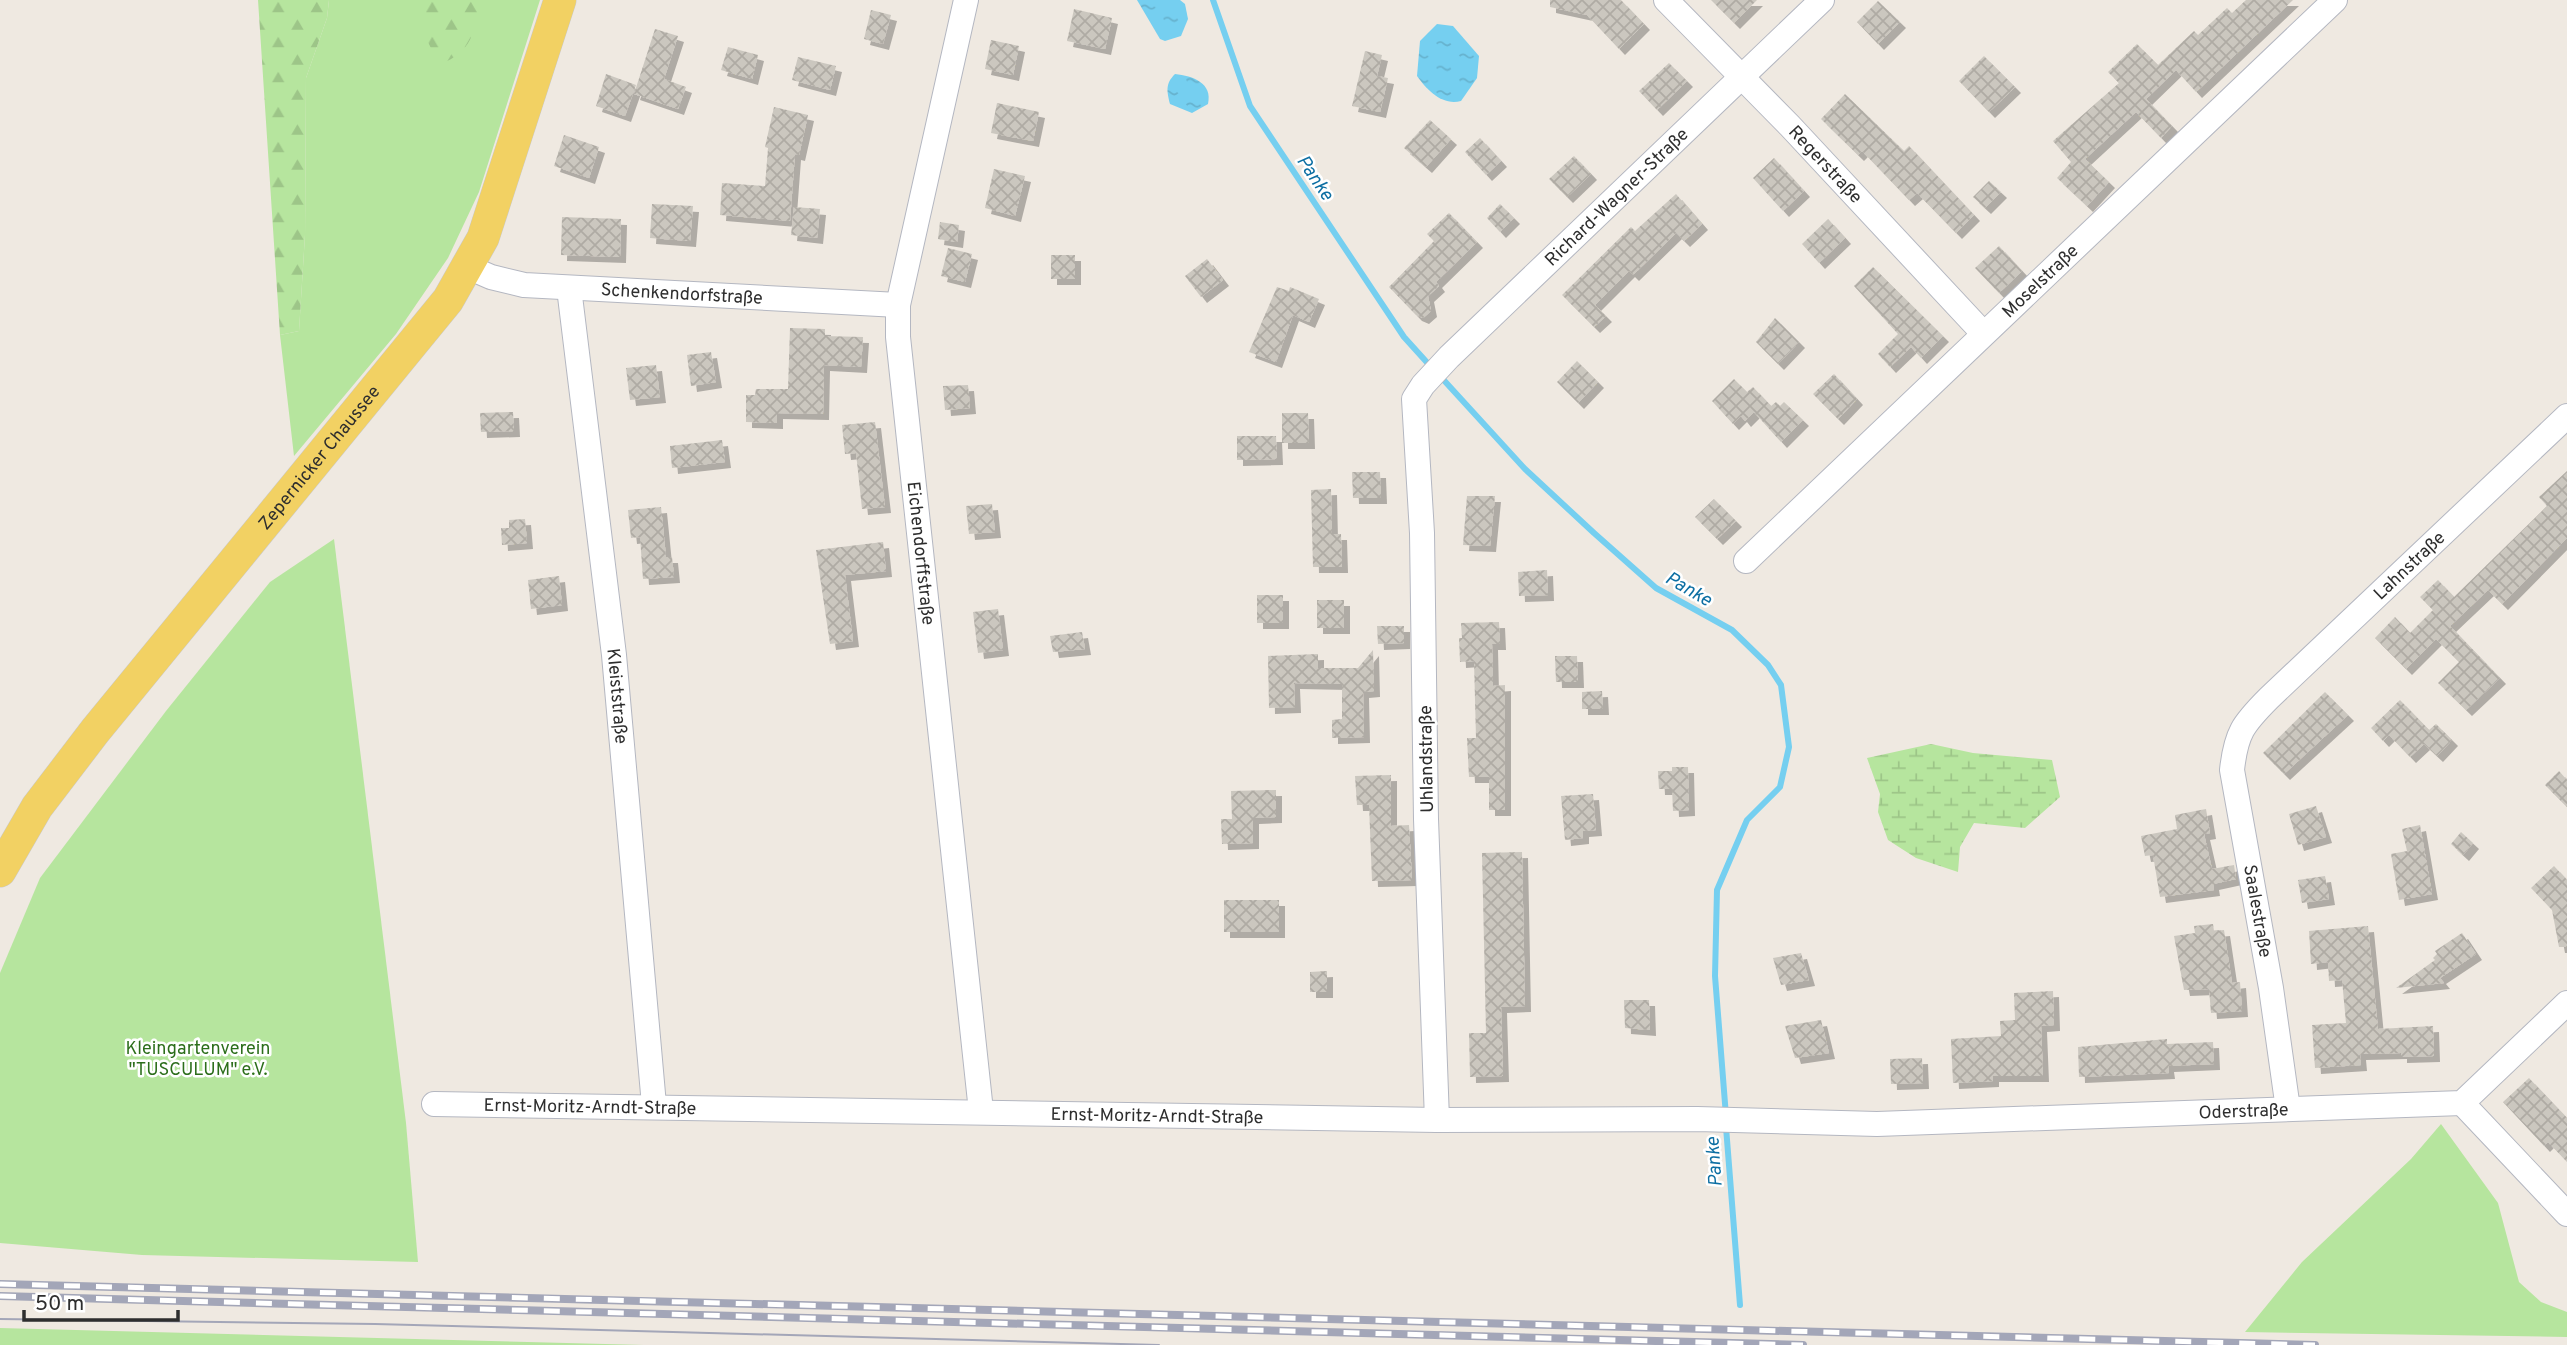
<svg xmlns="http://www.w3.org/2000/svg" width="2567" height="1345" viewBox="0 0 2567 1345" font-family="Overpass,sans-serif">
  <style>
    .green { fill: #b6e59e }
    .forest { fill: url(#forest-firs) }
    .wetland { fill: url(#wetland-marsh) }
    .water { fill: url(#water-ripples) }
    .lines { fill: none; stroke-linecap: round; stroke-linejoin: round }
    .stream { stroke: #75cff0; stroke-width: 6 }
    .building { fill: url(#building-cross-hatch); filter: url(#shadow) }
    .minor-casing { stroke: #b4b7c1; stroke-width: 26 }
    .major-casing { stroke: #c9c9c9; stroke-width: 33 }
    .minor { stroke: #fff; stroke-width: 24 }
    .major { stroke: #f2d163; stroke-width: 32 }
    .tram { stroke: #a3a6b8; stroke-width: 2 }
    .rail-casing { stroke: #a3a6b8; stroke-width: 8 }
    .rail { stroke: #fff; stroke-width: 5; stroke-dasharray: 16; stroke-linecap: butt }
    .labels { text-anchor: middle; stroke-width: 5; stroke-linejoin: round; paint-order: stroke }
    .street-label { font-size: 18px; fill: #2e2e2e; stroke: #fff }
    .park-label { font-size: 18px; fill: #2c6e1b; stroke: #fff }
    .water-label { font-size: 19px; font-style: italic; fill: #0d6fa3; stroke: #fff }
  </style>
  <defs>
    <pattern id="forest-firs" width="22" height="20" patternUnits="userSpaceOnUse" patternTransform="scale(1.75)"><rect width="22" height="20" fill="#b6e59e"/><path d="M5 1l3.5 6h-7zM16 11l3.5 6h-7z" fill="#9dc588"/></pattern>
    <pattern id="wetland-marsh" width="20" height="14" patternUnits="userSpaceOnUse" patternTransform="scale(1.75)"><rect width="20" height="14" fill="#b6e59e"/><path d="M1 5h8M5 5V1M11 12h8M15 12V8" fill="none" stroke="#9dc588"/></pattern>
    <pattern id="water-ripples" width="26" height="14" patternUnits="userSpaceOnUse" patternTransform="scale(1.75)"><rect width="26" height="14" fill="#75cff0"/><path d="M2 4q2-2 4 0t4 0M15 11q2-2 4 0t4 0" fill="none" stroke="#66b2ce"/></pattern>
    <pattern id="building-cross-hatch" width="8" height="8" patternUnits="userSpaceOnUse" patternTransform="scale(1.75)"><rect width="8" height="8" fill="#cbc7bf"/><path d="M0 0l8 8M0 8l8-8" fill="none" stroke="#afaba4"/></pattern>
    <filter id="shadow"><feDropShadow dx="6" dy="6" stdDeviation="0" flood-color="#0004"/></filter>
  </defs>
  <rect width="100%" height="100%" fill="#efe9e1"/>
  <!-- green -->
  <g class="green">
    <polygon points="329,0 540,0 479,192 448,258 396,334 294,456 280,335 299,331 305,235 306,78 327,18"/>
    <polygon points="334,539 406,1123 418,1262 142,1255 0,1243 0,973 40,878 166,711 270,582"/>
    <polygon points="2441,1124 2498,1203 2519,1282 2541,1302 2567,1312 2567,1337 2245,1332 2302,1262 2411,1159"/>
    <polygon points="0,1328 644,1345 0,1345"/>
  </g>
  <!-- forest -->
  <g class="forest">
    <polygon points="258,0 329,0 327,18 306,78 305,235 299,331 280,335"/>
    <path d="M425 0H480C474 33 473 51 439 65L428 42Z"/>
  </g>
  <!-- wetland -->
  <polygon class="wetland" points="1931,744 1973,753 2052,760 2060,797 2025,828 1974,823 1960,847 1958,872 1916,858 1888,840 1878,812 1880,794 1867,758"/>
  <!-- water -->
  <g class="water">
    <polygon points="1137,0 1180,0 1185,4 1188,19 1181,36 1165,41 1160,39"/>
    <path d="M1437 24 1453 26 1479 56 1477 78 1461 101C1442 106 1427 90 1417 76L1420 41Z"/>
    <path d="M1175 74C1193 76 1213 83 1208 104L1192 113 1170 104C1167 91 1165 84 1175 74Z"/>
  </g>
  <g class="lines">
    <!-- stream -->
    <g class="stream">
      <polyline points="1213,0 1250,106 1404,337 1432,368"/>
      <polyline points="1440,376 1525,469 1594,533 1656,588 1732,630 1768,665 1781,685 1789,747 1780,787 1747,820 1717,890 1715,976 1726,1116"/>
      <polyline points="1726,1127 1740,1305"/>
    </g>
  </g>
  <!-- building -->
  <g class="building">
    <polygon points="1550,0 1621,0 1644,24 1619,49 1587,15 1550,7"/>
    <polygon points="1711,0 1757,0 1734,23"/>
    <polygon points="2246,0 2293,0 2196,92 2176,70 2146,99 2172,126 2161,138 2136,112 2085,159 2109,182 2087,206 2057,178 2071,162 2053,141 2119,83 2108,72 2137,44 2158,65 2194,31 2198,35 2227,8 2232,13"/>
    <polygon points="1878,1 1900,22 1878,44 1857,22"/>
    <polygon points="1074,9 1112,18 1105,49 1067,41"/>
    <polygon points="871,10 891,15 883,44 864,39"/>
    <polygon points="655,29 678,36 664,79 686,87 678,109 634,94"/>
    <polygon points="991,40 1019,46 1013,75 985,69"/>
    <polygon points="728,47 758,55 752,79 721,70"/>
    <polygon points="1365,51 1382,55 1377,76 1388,78 1380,112 1352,106"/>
    <polygon points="1984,56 2015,87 1989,112 1959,81"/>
    <polygon points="798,57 836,66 830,90 792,80"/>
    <polygon points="1669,63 1687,81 1657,110 1639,91"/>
    <polygon points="606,74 636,85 625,116 596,106"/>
    <polygon points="1845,94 1904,151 1909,146 1974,215 1956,233 1917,193 1909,200 1862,151 1858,155 1821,119"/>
    <polygon points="997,103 1039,112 1033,141 991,133"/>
    <polygon points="774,107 808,115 799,155 795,154 790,221 720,215 722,183 765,186 768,148 765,147"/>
    <polygon points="1430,120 1451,139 1426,167 1404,148"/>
    <polygon points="564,135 599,147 589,178 554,166"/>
    <polygon points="1480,138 1501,161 1486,175 1465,152"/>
    <polygon points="1574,156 1591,174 1567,197 1549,179"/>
    <polygon points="1774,158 1804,191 1783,211 1753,178"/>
    <polygon points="994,169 1025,176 1015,216 985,208"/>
    <polygon points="1989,181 2001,192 1985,208 1973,197"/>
    <polygon points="1676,194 1702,224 1684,241 1676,233 1633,275 1629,271 1595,305 1606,316 1594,327 1562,295 1631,227 1635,231"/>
    <polygon points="652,204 693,206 690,241 650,238"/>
    <polygon points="1500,204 1514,218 1500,232 1487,218"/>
    <polygon points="794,207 820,209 817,238 791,235"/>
    <polygon points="1449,213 1477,242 1436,282 1439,286 1428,296 1431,311 1423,318 1416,315 1389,287 1434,241 1427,234"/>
    <polygon points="562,217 621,219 620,257 561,255"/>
    <polygon points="1828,219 1845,238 1819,263 1802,244"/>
    <polygon points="940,222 959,225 957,242 938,239"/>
    <polygon points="1999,246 2022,271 1999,293 1975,268"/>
    <polygon points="948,248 972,254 965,282 941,276"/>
    <rect x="1051" y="255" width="24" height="24"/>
    <polygon points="1207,259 1223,280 1201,297 1185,276"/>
    <polygon points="1873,267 1943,336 1921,358 1911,347 1890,367 1878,354 1898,334 1854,286"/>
    <polygon points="1277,287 1289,291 1290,287 1319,299 1309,322 1293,315 1276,362 1249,352"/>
    <polygon points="1775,318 1799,342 1778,364 1756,342"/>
    <polygon points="790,328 825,329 825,336 863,337 861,367 824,365 823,414 777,413 777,423 746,422 746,395 755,395 756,389 788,389"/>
    <polygon points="711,352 716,382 691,386 687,355"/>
    <polygon points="1577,361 1598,382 1578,403 1557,382"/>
    <polygon points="656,365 660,397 630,400 626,368"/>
    <polygon points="1834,374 1857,399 1838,419 1813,394"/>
    <polygon points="1734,379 1747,392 1753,387 1771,406 1776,402 1780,406 1784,402 1803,420 1781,442 1754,412 1745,421 1741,416 1733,424 1712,401"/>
    <polygon points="968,385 970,408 945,410 943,386"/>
    <polygon points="513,412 514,431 481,432 480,413"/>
    <polygon points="1282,413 1308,413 1309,443 1282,443"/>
    <polygon points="875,422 885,507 862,509 856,453 845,454 842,425"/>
    <polygon points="1237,436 1276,436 1277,459 1237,460"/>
    <polygon points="722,440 725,462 672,468 670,446"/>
    <polygon points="2567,471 2567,538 2502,604 2488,590 2450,626 2500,678 2466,710 2438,683 2459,662 2436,639 2406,669 2375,638 2395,617 2410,633 2433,610 2420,597 2438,580 2454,597 2547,506 2539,497"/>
    <polygon points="1352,472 1380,472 1381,498 1353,498"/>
    <polygon points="1331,489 1332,534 1341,534 1342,567 1313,567 1311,490"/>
    <polygon points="1467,496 1495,496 1490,546 1463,545"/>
    <polygon points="1714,499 1736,521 1717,539 1695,517"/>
    <polygon points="992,504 995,532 969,534 966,506"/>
    <polygon points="661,507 666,557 672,557 674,577 643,579 640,537 631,538 628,510"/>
    <polygon points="525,519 527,543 502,545 501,528 509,528 509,520"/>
    <polygon points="883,542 886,571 845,575 853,641 830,644 816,550"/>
    <polygon points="1547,570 1548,595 1519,596 1518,572"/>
    <polygon points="559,576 562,605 531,609 528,580"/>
    <rect x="1257" y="595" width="26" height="28"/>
    <rect x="1317" y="600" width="27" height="28"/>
    <polygon points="998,609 1003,650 978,653 973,612"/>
    <polygon points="1499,622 1500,644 1492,644 1493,686 1505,685 1505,810 1489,810 1489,777 1469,777 1467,738 1476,738 1474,661 1460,662 1459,638 1462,638 1461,623"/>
    <polygon points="1377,626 1404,626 1404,643 1378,644"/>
    <polygon points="1082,632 1085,649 1053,652 1050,636"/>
    <polygon points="1373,650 1374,691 1363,692 1364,737 1332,738 1332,720 1342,719 1342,684 1294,683 1295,707 1269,708 1268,656 1318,654 1318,668 1358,668"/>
    <polygon points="1555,656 1577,656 1578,682 1556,682"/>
    <polygon points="1602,691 1603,709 1582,709 1582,692"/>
    <polygon points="2325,692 2348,715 2284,774 2263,753"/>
    <polygon points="2400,700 2429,730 2436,724 2452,740 2437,756 2424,744 2410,757 2389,735 2383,741 2371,728"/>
    <polygon points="1672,767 1688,767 1689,810 1673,811 1672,789 1659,789 1658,771 1672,771"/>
    <polygon points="2559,771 2567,780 2567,807 2545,785"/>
    <polygon points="1391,775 1391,826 1409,825 1412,880 1372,881 1369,805 1357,805 1355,776"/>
    <polygon points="1276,790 1276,817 1253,818 1253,843 1222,844 1221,819 1232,819 1231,791"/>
    <polygon points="1593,794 1596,830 1583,831 1583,838 1565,840 1561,796"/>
    <polygon points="2316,806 2326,837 2298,845 2289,814"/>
    <polygon points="2206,809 2210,833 2204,834 2212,869 2234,865 2236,879 2213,884 2214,890 2160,897 2153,855 2145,856 2141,836 2177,829 2175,815"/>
    <polygon points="2420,825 2432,894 2399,900 2391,854 2407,851 2402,829"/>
    <polygon points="2461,832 2473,843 2463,855 2451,844"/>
    <polygon points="1522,852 1525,1006 1501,1007 1503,1076 1470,1077 1469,1033 1486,1033 1482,853"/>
    <polygon points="2554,866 2567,880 2567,947 2559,947 2552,910 2531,888"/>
    <polygon points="2325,876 2329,899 2302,903 2298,880"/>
    <rect x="1224" y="900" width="55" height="32"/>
    <polygon points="2213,924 2214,931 2224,930 2232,983 2240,982 2242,1011 2211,1013 2209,989 2184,990 2174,936 2195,933 2194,926"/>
    <polygon points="2368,926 2378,1029 2433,1026 2434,1056 2401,1057 2401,1053 2360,1054 2361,1065 2315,1068 2312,1025 2346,1023 2342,980 2329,981 2328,962 2311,964 2309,931"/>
    <polygon points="2462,933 2476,954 2440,978 2444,983 2396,988 2435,960 2433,958 2437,954 2435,951"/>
    <polygon points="1801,953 1809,980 1781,985 1773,958"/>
    <polygon points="1327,971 1327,992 1310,992 1310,972"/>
    <polygon points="2053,991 2054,1025 2041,1026 2043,1076 1993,1076 1993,1081 1953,1083 1951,1039 2001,1036 2000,1021 2015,1020 2014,993"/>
    <polygon points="1624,1000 1649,1000 1650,1030 1625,1028"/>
    <polygon points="1821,1020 1829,1053 1795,1058 1785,1026"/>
    <polygon points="2167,1039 2167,1044 2213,1042 2214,1064 2168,1066 2169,1073 2079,1077 2078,1047"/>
    <polygon points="1922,1058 1923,1083 1891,1084 1890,1059"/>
    <polygon points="2529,1078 2567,1118 2567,1162 2548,1142 2544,1146 2503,1102"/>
  </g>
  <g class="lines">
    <!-- minor casing -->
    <g class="minor-casing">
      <g id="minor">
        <path id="s1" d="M966 0 898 305V337L981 1111"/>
        <path id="s2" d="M1666 0 1790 126 1983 333"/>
        <path id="s3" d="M468 267 491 277 524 285 898 305"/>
        <path id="s4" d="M569 288 614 655 654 1105"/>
        <path id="s5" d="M1746 561 2335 0"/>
        <polyline points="2462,1103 2567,1214"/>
        <path id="s6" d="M434 1104 1437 1120 1697 1119 1877 1124 2462 1103 2567 1003"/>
        <path id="s7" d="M2288 1109 2271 988 2232 770C2236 733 2243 724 2269 698L2567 416"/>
        <path id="s8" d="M1437 1120 1426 819 1422 533 1414 399 1423 385 1449 357 1822 0"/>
      </g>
    </g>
    <!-- major casing -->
    <g class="major-casing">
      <g id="major">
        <path id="s9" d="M0 871 37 807 95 731 448 300 483 238 560 0"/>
      </g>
    </g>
    <!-- minor -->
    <use href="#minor" class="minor"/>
    <!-- major -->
    <use href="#major" class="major"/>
    <!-- tram -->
    <polyline class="tram" points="0,1319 375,1324 1159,1345"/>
    <!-- rail casing -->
    <g class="rail-casing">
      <g id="rail">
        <polyline points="0,1284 2315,1345"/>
        <polyline points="0,1296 1803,1345"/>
      </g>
    </g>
    <!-- rail -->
    <use href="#rail" class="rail"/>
  </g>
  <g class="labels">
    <!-- street labels -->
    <g class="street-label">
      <text dy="6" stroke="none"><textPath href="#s2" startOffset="229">Regerstraße</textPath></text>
      <text dy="6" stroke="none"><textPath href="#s8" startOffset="1008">Richard-Wagner-Straße</textPath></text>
      <text dy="6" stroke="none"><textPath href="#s5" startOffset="406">Moselstraße</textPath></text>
      <text dy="6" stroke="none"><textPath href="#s3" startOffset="217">Schenkendorfstraße</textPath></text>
      <text dy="6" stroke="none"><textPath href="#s9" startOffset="523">Zepernicker Chaussee</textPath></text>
      <text dy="6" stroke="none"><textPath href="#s1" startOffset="562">Eichendorffstraße</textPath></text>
      <text dy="6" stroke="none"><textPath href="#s7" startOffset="620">Lahnstraße</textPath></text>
      <text dy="6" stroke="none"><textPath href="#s4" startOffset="411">Kleiststraße</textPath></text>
      <text transform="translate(1426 759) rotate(-91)" y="6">Uhlandstraße</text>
      <text transform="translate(2258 911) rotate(80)" y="6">Saalestraße</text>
      <text dy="6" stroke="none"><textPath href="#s6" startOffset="156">Ernst-Moritz-Arndt-Straße</textPath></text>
      <text dy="6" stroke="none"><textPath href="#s6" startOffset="1810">Oderstraße</textPath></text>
      <text dy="6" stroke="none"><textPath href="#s6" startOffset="723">Ernst-Moritz-Arndt-Straße</textPath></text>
    </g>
    <!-- park labels -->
    <g class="park-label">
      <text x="198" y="1054">Kleingartenverein<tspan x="198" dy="21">"TUSCULUM" e.V.</tspan></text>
    </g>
    <!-- water labels -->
    <g class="water-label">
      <text transform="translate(1316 177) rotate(56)" y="7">Panke</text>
      <text transform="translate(1689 588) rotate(30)" y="7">Panke</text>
      <text transform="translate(1713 1162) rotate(-94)" y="7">Panke</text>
    </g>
  </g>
  <!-- scale -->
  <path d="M24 1310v10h154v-10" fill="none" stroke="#2e2e2e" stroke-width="3.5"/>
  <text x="35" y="1310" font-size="21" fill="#2e2e2e" stroke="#ffffff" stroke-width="5" paint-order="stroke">50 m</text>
</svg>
